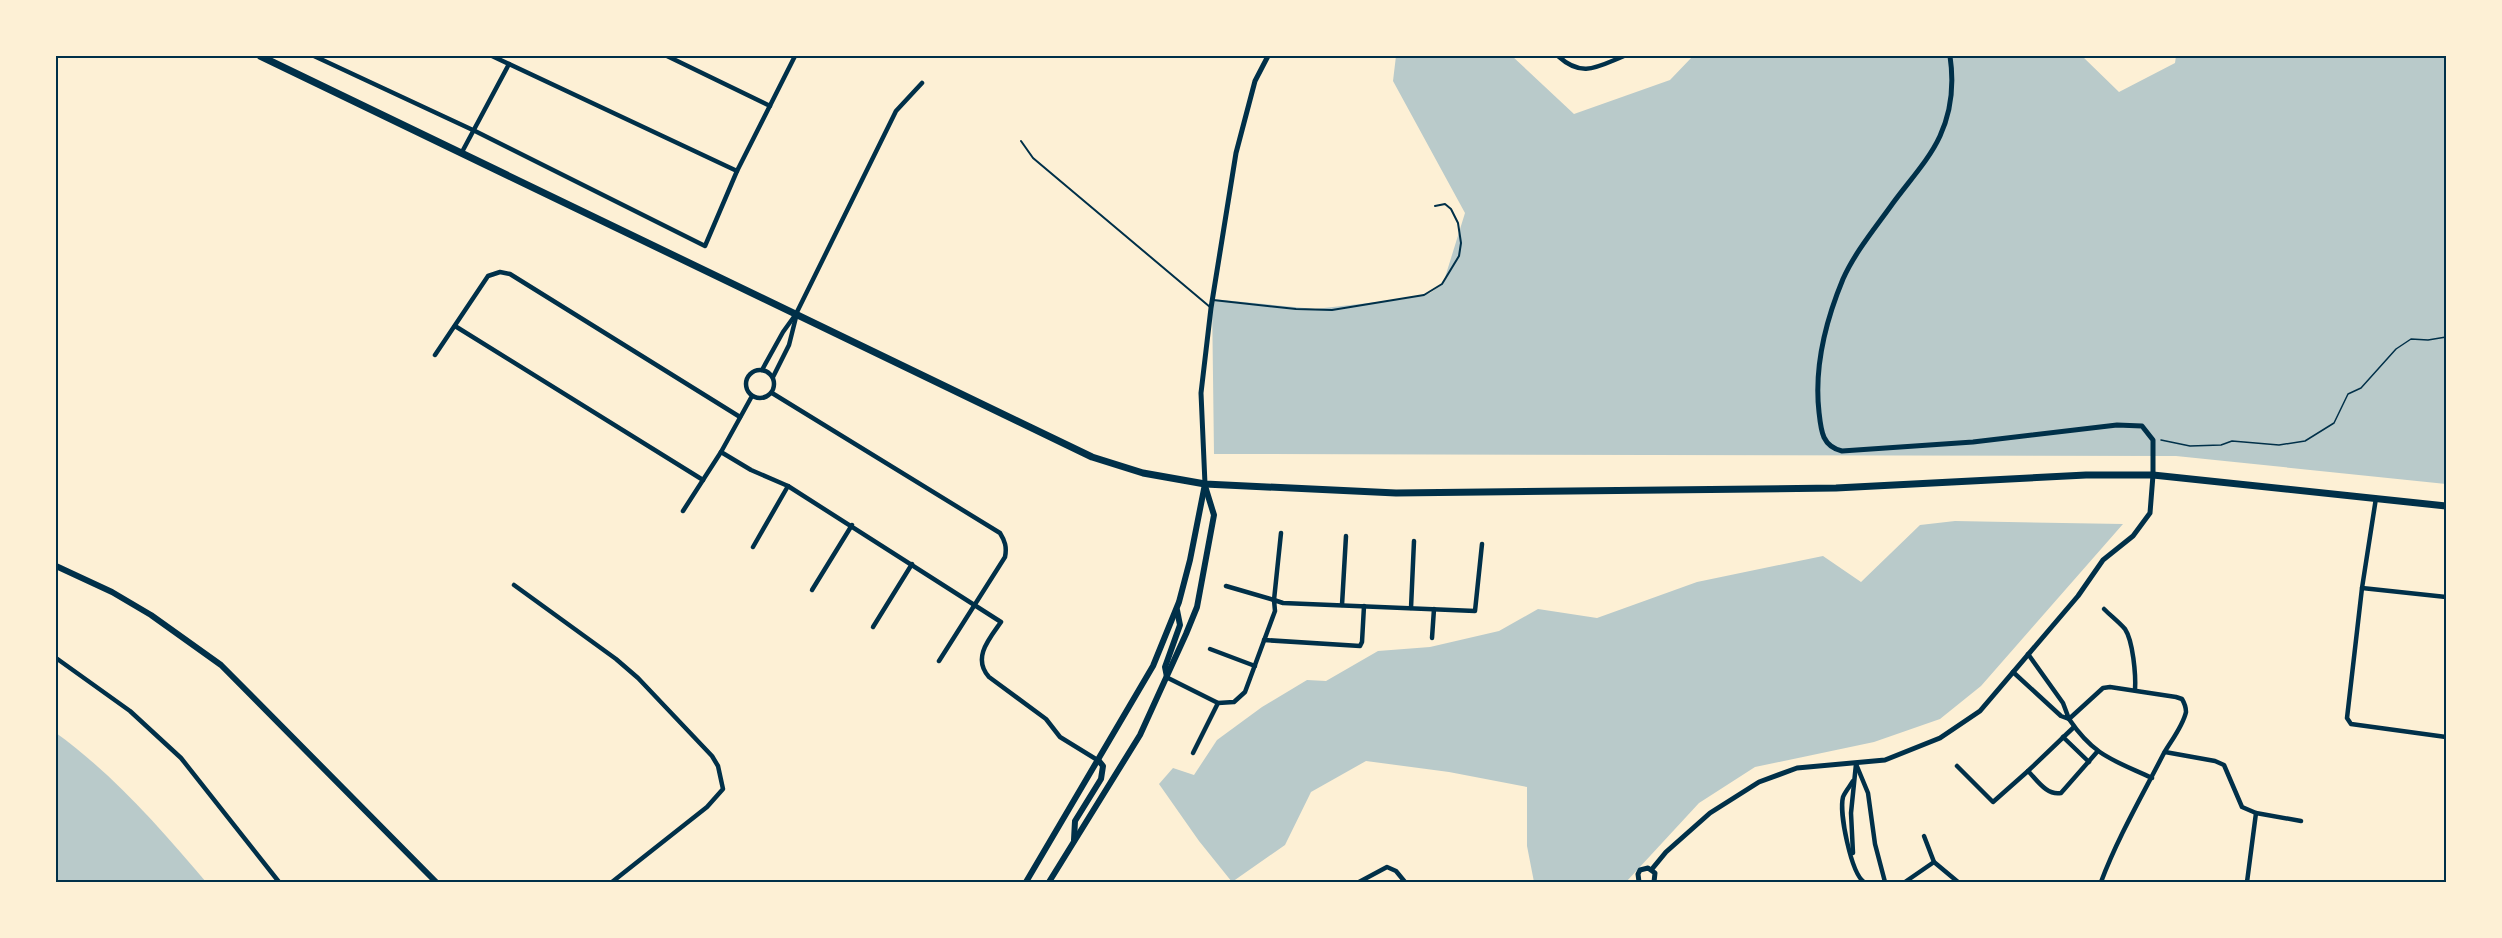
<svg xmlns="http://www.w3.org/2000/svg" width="2502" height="938" viewBox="0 0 2502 938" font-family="Georgia,serif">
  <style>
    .green { fill: #b9caca }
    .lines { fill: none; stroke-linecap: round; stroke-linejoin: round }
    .path { stroke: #003049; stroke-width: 1.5 }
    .service { stroke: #003049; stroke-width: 2 }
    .minor { stroke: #003049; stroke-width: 4.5 }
    .tertiary { stroke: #003049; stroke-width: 5 }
    .secondary { stroke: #003049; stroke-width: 6 }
    .primary { stroke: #003049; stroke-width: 7 }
    .neatline { fill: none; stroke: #003049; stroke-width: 2 }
  </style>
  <rect width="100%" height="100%" fill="#fdf0d5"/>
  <!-- green -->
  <g class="green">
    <polygon points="1396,56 1512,56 1574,114 1670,80 1693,56 2082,56 2119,92 2175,63 2176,56 2446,56 2446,484 2176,456 1214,454 1212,299 1315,309 1404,299 1430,293 1443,284 1465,213 1393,81"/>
    <polygon points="1955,521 2123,524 1981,686 1940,719 1874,742 1755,767 1699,803 1626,882 1534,882 1527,846 1527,787 1449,772 1366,761 1311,792 1285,845 1232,882 1199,841 1159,784 1173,768 1194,775 1217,740 1262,707 1307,680 1326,681 1378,651 1430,647 1499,631 1538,609 1597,618 1697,582 1823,556 1861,582 1920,525"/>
    <path d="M56 733C113 774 161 829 206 882H56Z"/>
  </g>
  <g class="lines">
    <!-- path -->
    <polyline class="path" points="2161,440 2190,446 2221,445 2232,441 2279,445 2305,441 2334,423 2348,394 2361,388 2396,349 2411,339 2428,340 2446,337"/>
    <!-- service -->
    <g class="service">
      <polyline points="1021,141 1033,158 1210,307"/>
      <polyline points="1213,300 1296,309 1332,310 1424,295 1442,284 1459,256 1461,243 1458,223 1451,209 1445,204 1435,206"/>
    </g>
    <!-- minor -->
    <g class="minor">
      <polyline points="314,56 475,131 705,246 737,171 795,56"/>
      <polyline points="492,56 737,171"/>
      <polyline points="667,56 770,106"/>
      <path d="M1558 56C1582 78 1597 67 1624 56"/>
      <polyline points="462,152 509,64"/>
      <polyline points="455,326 703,480"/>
      <polyline points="435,355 488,276 500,272 510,274 740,417"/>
      <circle cx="760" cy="384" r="14"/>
      <polyline points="762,370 783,332 796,314 896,111 922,83"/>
      <polyline points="773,377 789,345 796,317"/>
      <path d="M772 393 1000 533C1005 541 1007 547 1005 557L939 661"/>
      <path d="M721 452 751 470 788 486 1001 622C989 639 972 658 989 677L1046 719 1060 737 1099 761"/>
      <polyline points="2376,498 2362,588 2347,718 2351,724 2446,737"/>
      <polyline points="683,511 721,452 752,396"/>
      <polyline points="753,547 788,486"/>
      <polyline points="514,585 616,659 638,678 712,756 718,766 723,789 707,807 612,882"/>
      <polyline points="1226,586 1274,600 1281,533"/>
      <polyline points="2362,588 2446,597"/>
      <polyline points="812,590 852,525"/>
      <polyline points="1342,605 1346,536"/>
      <polyline points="1411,608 1414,541"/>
      <path d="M2104 609C2111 616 2119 622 2125 629 2133 641 2136 675 2135 690"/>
      <polyline points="873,627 912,564"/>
      <polyline points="1432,638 1434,609"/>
      <polyline points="1264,640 1360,646 1362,642 1364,606"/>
      <polyline points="1210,649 1255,666"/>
      <polyline points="56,658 130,711 181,758 279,882"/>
      <polyline points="2013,672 2061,716 2069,719 2063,703 2028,654"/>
      <polyline points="1168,678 1218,703 1234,702 1245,692 1275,611 1274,600 1283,603 1475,611 1482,544"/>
      <polyline points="2063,737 2089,762"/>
      <polyline points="2165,752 2215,761 2224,765 2242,807 2256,813"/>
      <polyline points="1193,753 1218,703"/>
      <polyline points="1856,764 1868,793 1875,844 1885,882"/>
      <path d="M1957 766 1993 802 2028 771C2037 780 2047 796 2061 793L2097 752"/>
      <polyline points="2028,771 2074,727"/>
      <path d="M1853 781C1850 786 1845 792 1843 797 1839 813 1851 873 1864 882"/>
      <polyline points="1924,836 1934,862 1958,882"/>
      <polyline points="1853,853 1851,813 1856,764"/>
      <polyline points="1359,882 1387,867 1396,871 1405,882"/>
      <polyline points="1905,882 1934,862"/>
      <path d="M2101 882C2118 837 2142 796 2164 753 2171 741 2183 726 2186 712 2186 707 2185 704 2182 699L2176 697 2110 687 2103 688 2069 719C2094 756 2113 760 2152 778"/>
      <polyline points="2247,882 2256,813 2301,821"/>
    </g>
    <!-- tertiary -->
    <g class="tertiary">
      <polyline points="1205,484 1201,393 1211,308 1236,153 1255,81 1268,56"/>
      <path d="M1652 869 1666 852 1710 813 1759 782 1797 768 1885 760 1940 738 1980 711 2078 596 2103 560 2133 536 2150 513 2153 475V440L2142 426 2117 425 1973 442 1842 451C1822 446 1821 431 1819 412 1814 368 1826 320 1843 279 1855 252 1876 227 1893 203 1909 181 1929 160 1940 136 1952 110 1954 83 1950 56"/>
      <polyline points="1639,882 1638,874 1640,870 1648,868 1655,873 1654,882"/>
    </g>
    <!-- secondary -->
    <g class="secondary">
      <polyline points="56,566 112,592 151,615 221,665 436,882"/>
      <polyline points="1167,677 1165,667 1180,625 1177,610"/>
      <polyline points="1074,840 1075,821 1101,779 1103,766 1099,761"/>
      <polyline points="1026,882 1153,666 1179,602 1190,560 1205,484"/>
      <polyline points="1049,882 1140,735 1186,634 1197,607 1214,515 1205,486"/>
    </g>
    <!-- primary -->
    <polyline class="primary" points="260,56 1092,457 1143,473 1205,484 1396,493 1836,488 2086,475 2153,475 2446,506"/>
  </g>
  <!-- border -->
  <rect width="2502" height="938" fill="none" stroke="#fdf0d5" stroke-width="114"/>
  <rect x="57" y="57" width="2388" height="824" class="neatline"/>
</svg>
